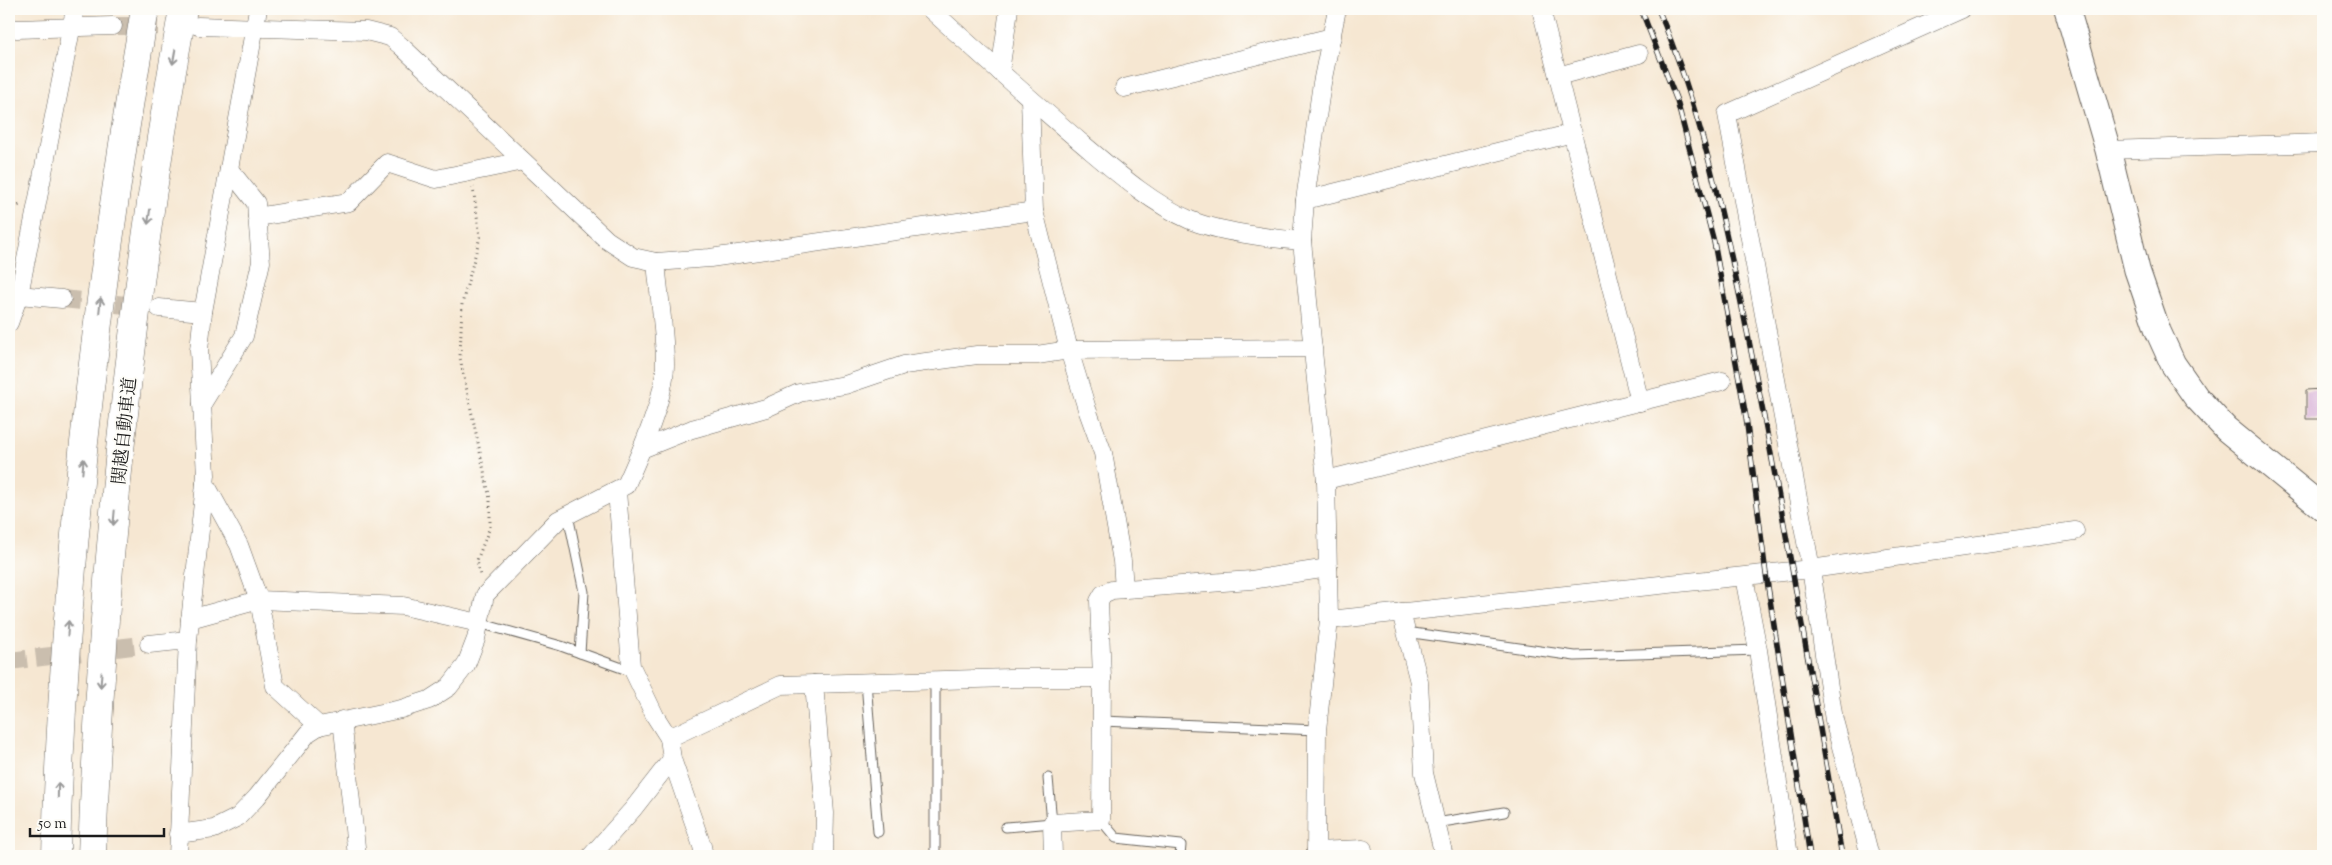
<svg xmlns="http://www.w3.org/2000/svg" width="2332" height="865" viewBox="0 0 2332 865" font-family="'Sorts Mill Goudy','Noto Serif JP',serif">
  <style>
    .building { fill: #d3a7d4 }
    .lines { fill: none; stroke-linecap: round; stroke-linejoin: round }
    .street-tunnel { stroke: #cabeae; stroke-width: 18; stroke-dasharray: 18 9; stroke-linecap: butt }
    .lane-casing { stroke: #68635c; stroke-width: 11 }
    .street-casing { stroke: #68635c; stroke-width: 19 }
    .secondary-casing { stroke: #68635c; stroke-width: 27 }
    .highway-casing { stroke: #68635c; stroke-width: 29 }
    .path { stroke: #68635c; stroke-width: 3; stroke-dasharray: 1 4; stroke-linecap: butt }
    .lane { stroke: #fff; stroke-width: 9 }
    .street { stroke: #fff; stroke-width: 18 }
    .secondary { stroke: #fff; stroke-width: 25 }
    .highway { stroke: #fff; stroke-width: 28 }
    .rail-casing { stroke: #1c1c1c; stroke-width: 5.5 }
    .rail { stroke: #fdfcf7; stroke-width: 4; stroke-dasharray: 11; stroke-linecap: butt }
    .oneway { stroke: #999 }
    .labels { text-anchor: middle; stroke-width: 4; stroke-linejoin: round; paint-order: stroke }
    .street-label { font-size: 18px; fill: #1c1c1c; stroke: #fdfcf7 }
  </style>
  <rect width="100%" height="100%" fill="#fdfcf7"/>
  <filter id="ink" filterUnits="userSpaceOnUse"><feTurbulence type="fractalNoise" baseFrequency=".02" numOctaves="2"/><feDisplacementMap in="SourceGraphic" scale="10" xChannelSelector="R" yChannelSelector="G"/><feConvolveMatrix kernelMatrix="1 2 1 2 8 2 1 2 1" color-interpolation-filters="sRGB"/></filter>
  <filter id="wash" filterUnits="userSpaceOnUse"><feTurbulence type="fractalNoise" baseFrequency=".0096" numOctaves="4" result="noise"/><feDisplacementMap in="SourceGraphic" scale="20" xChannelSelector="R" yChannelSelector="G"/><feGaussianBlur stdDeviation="1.12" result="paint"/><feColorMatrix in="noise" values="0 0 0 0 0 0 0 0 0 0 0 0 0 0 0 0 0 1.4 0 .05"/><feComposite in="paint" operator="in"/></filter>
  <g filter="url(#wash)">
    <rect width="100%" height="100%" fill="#f6e7d2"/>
    <g id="blocks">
      <!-- building -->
      <polygon class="building" points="2323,389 2323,419 2306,419 2306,390"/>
    </g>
  </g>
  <g filter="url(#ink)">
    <use href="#blocks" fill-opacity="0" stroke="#68635c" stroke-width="1"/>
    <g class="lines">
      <!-- street-tunnel -->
      <g class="street-tunnel">
        <polyline points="113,26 190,26"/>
        <polyline points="62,299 147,307"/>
        <polyline points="9,661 149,644"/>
      </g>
      <!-- lane casing -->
      <g class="lane-casing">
        <g id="lane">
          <polyline points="568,515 584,592 580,653"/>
          <polyline points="479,623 561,646 633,672"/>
          <polyline points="1406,632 1575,656 1758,650"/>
          <polyline points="866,682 878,832"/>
          <polyline points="1102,721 1317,730"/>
          <polyline points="1101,820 1116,838 1181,845 1180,856"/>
          <polyline points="1436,823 1504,812"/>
          <polyline points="1006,827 1052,823 1048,778"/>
          <polyline points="935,856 935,680"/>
        </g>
      </g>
      <!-- street casing -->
      <g class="street-casing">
        <g id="street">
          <path d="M930 9C981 55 1032 101 1084 145 1116 172 1151 203 1190 220 1216 231 1272 239 1302 241"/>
          <polyline points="1541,9 1640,402"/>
          <polyline points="198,26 366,31 390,37 401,46 607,240 633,257 656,262 710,258 1034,211"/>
          <polyline points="9,27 17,29 113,26"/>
          <polyline points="1000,72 1009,9"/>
          <polyline points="1558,76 1639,54"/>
          <polyline points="1124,88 1332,37"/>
          <polyline points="1030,99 1034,211 1069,350 1087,409 1103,453 1122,561 1124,589"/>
          <polyline points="2108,150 2323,143"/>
          <polyline points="1305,200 1573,133"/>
          <polyline points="257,217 349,202 387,163 436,179 523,161"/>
          <polyline points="19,295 62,299"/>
          <polyline points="159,308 203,312"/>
          <polyline points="9,323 19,295 75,9"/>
          <polyline points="202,404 244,336 261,262 256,203 229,169"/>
          <polyline points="642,449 692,429 766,408 799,393 845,385 904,365 977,355 1037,355 1069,350 1313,348"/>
          <polyline points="1326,480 1722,381"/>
          <polyline points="205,483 239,545 259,600 275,686 319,726"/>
          <polyline points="617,491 631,666 655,716 669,738"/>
          <polyline points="1744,577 1758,650 1789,856"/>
          <polyline points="1401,612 1419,682 1424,773 1444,856"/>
          <polyline points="190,619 259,600 403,606 479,623"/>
          <polyline points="1329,620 1811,569 2075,531"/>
          <polyline points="149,644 188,640"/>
          <polyline points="814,684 825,813 824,856"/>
          <polyline points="342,720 357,856"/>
          <path d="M178 834 214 829 238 817 257 797 308 733 319 726 401 709 429 700 449 687 466 665 476 639 485 595 558 520 626 485C640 454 665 398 665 365 665 332 659 296 656 262"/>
          <polyline points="1316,851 1363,849"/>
          <polyline points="178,856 188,640 206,475 199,350 203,312 258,9"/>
          <polyline points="591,856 633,809 672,759"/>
          <polyline points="704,856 702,846 672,759 669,738 781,685 1009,678 1102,678"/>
          <polyline points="1053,856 1052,823 1101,820 1102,678 1099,601 1103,594 1112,590 1251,580 1328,568"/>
          <polyline points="1316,856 1317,730 1329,620 1326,480 1302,241 1305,200 1322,83 1337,9"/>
          <polyline points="1870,856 1834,720 1811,569 1727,114 1962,9"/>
        </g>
      </g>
      <!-- secondary casing -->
      <g class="secondary-casing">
        <polyline id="secondary" points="2067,9 2108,150 2137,270 2158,331 2173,364 2196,397 2226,429 2323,508"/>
      </g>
      <!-- highway casing -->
      <g class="highway-casing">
        <g id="highway">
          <path d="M56 856C63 572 97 288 145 9"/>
          <path d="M92 856C102 572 132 288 183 9"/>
        </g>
      </g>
      <!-- path -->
      <g class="path">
        <polyline points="473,187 480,237 462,304 460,358 490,499 490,527 477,560 480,575"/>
        <polyline points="9,209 20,205"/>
      </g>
      <!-- lane -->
      <use href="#lane" class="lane"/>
      <!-- street -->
      <use href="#street" class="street"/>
      <!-- secondary -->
      <use href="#secondary" class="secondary"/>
      <!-- highway -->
      <use href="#highway" class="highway"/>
      <!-- rail casing -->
      <g class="rail-casing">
        <g id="rail">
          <polyline points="1641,9 1677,101 1714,242 1746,417 1766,574 1810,856"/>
          <path d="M1658 9C1703 113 1725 226 1748 336 1783 509 1812 683 1842 856"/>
        </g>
      </g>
      <!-- rail -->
      <use href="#rail" class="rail"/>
    </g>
    <!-- one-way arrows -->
    <defs><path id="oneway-shaft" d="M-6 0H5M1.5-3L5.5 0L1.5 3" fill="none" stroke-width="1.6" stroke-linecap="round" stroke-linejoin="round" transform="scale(1.25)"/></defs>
    <g class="oneway">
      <use href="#oneway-shaft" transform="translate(174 57) rotate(100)"/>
      <use href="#oneway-shaft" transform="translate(149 217) rotate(98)"/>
      <use href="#oneway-shaft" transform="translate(100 305) rotate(-84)"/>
      <use href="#oneway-shaft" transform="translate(83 466) rotate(-85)"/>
      <use href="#oneway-shaft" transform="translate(114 518) rotate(95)"/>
      <use href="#oneway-shaft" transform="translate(68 628) rotate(-86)"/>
      <use href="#oneway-shaft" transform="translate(101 680) rotate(94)"/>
      <use href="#oneway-shaft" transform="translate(58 790) rotate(-89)"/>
    </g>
  </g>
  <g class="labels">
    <!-- street labels -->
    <g class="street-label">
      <text transform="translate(124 431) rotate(-84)" y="6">関越自動車道</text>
    </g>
  </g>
  <!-- margin -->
  <rect width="2332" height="865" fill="none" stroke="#fdfcf7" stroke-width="30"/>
  <!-- scale -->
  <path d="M30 828v8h134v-8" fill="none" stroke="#1c1c1c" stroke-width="2.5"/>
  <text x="38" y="828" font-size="15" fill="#1c1c1c" stroke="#fdfcf7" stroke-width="4" paint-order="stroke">50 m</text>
</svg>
